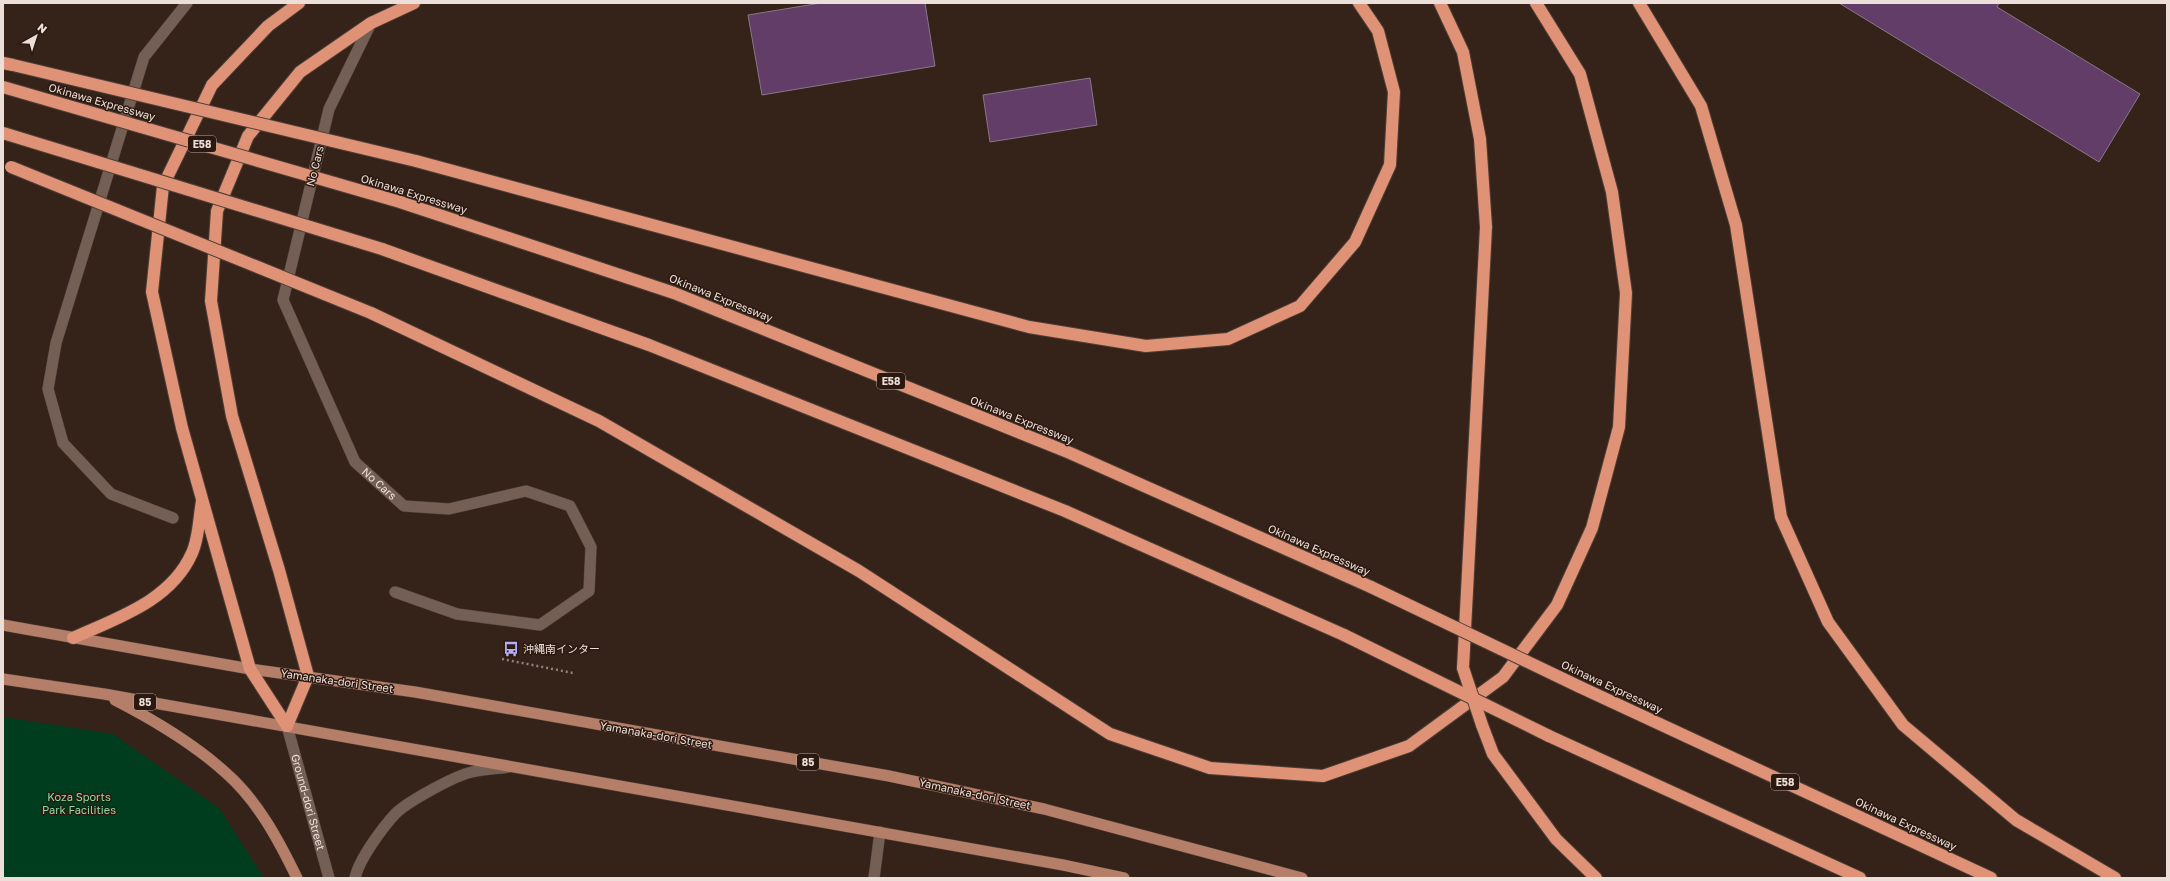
<svg xmlns="http://www.w3.org/2000/svg" width="2170" height="881" viewBox="0 0 2170 881" font-family="'Golos Text','Noto Sans JP',sans-serif">
  <style>
    .green { fill: #003d1f }
    .building { fill: #623d67; stroke: #877789 }
    .lines { fill: none; stroke-linecap: round; stroke-linejoin: round }
    .service-casing { stroke: #4e3f37; stroke-width: 12 }
    .minor-casing { stroke: #4e3f37; stroke-width: 12 }
    .tertiary-casing { stroke: #4e3f37; stroke-width: 12 }
    .primary-casing { stroke: #4e3f37; stroke-width: 12 }
    .motorway-casing { stroke: #4e3f37; stroke-width: 14 }
    .path { stroke: #91827a; stroke-width: 2.5; stroke-dasharray: 2 3; stroke-linecap: butt }
    .service { stroke: #745f54; stroke-width: 11 }
    .minor { stroke: #745f54; stroke-width: 11 }
    .tertiary { stroke: #745f54; stroke-width: 11 }
    .primary { stroke: #b57e68; stroke-width: 11 }
    .motorway { stroke: #e09276; stroke-width: 12 }
    .motorway-bridge-casing { stroke: #4e3f37; stroke-width: 14; stroke-linecap: butt }
    .motorway-bridge { stroke: #e09276; stroke-width: 12 }
    .labels { text-anchor: middle; stroke-width: 3; stroke-linejoin: round; paint-order: stroke }
    .shield { fill: #2b1910; stroke: #b2a49d; stroke-width: 1 }
    .shield-label { font-size: 10px; font-weight: bold; fill: #ecdfd9 }
    .street-label { font-size: 11px; fill: #ecdfd9; stroke: #2b1910 }
    .poi-label { font-size: 11px; fill: #ecdfd9; stroke: #2b1910; text-anchor: start }
    .park-label { font-size: 11px; fill: #88dba6; stroke: #2b1910 }
  </style>
  <rect width="100%" height="100%" fill="#35231a"/>
  <!-- green -->
  <polygon class="green" points="3,717 113,734 219,808 264,878 3,878"/>
  <!-- building -->
  <g class="building">
    <polygon points="821,3 925,3 935,66 762,95 748,15"/>
    <polygon points="1839,3 1999,3 1997,7 2140,94 2099,162"/>
    <polygon points="1090,78 1097,125 990,142 983,95"/>
  </g>
  <g class="lines">
    <!-- service casing -->
    <g class="service-casing">
      <g id="service">
        <path id="s1" d="M371 23 329 109 283 300 355 462 404 506 449 509 526 491 570 506 591 547 589 591 540 625 457 614 395 592"/>
        <polyline points="173,518 111,494 63,443 48,389 56,343 144,57 187,3"/>
      </g>
    </g>
    <!-- minor casing -->
    <g class="minor-casing">
      <polyline id="minor" points="874,878 880,832"/>
    </g>
    <!-- tertiary casing -->
    <g class="tertiary-casing">
      <g id="tertiary">
        <path id="s2" d="M287 726 329 878"/>
        <path d="M355 878C359 859 383 827 396 813 409 801 454 776 472 772 483 769 497 769 508 767"/>
      </g>
    </g>
    <!-- primary casing -->
    <g class="primary-casing">
      <g id="primary">
        <polyline points="3,625 250,669 415,692 889,776 1044,809 1302,878"/>
        <polyline points="3,679 104,694 1063,865 1124,878"/>
        <path d="M115 700C154 720 193 743 226 773 258 801 279 841 297 878"/>
      </g>
    </g>
    <!-- motorway casing -->
    <g class="motorway-casing">
      <g id="motorway">
        <polyline points="1440,3 1463,52 1480,139 1486,227 1463,668"/>
        <polyline points="1639,3 1701,106 1736,225 1781,517 1828,622 1903,725 2016,820 2115,878"/>
        <polyline points="3,63 13,65"/>
        <polyline points="416,161 1029,327 1146,346 1228,339 1300,306 1355,242 1390,165 1394,92 1378,31 1359,3"/>
        <polyline points="400,202 674,293 1070,453 1371,587"/>
        <polyline points="382,249 649,345 1065,511 1344,635"/>
        <polyline points="371,313 599,421 859,571 1110,734 1210,768 1323,776 1409,746 1503,677 1557,605 1592,528 1619,427 1626,293 1612,192 1580,74 1536,3"/>
        <path d="M73 638C117 618 171 601 192 553 199 538 199 517 202 501"/>
        <polyline points="1580,687 1991,878"/>
        <polyline points="1482,725 1493,754 1556,839 1596,878"/>
        <polyline points="287,726 308,676 279,570 232,416 211,301 217,211 248,136 300,72 371,23 414,3"/>
        <polyline points="287,726 250,669 182,428 152,292 163,186 212,85 268,26 299,3"/>
        <polyline points="1549,736 1860,878"/>
      </g>
    </g>
    <!-- path -->
    <polyline class="path" points="502,659 573,673"/>
    <!-- service -->
    <use href="#service" class="service"/>
    <!-- minor -->
    <use href="#minor" class="minor"/>
    <!-- tertiary -->
    <use href="#tertiary" class="tertiary"/>
    <!-- primary -->
    <use href="#primary" class="primary"/>
    <!-- motorway -->
    <use href="#motorway" class="motorway"/>
    <!-- motorway-bridge casing -->
    <g class="motorway-bridge-casing">
      <g id="motorway-bridge">
        <polyline points="13,65 416,161"/>
        <polyline points="3,87 400,202"/>
        <polyline points="3,133 382,249"/>
        <polyline points="11,167 371,313"/>
        <polyline points="1371,587 1580,687"/>
        <polyline points="1344,635 1549,736"/>
        <polyline points="1463,668 1482,725"/>
      </g>
    </g>
    <!-- motorway-bridge -->
    <use href="#motorway-bridge" class="motorway-bridge"/>
  </g>
  <!-- icons -->
  <defs>
    <g id="bus-bare" transform="scale(1.2)"><path d="M-5-6H5V4H4V6H2V4H-2V6H-4V4H-5ZM-3.5-4V0h7V-4ZM-3.5 1.2v1.5H-2V1.2ZM2 1.2v1.5H3.5V1.2Z" fill="#b2adf9" stroke="#2b1910" stroke-width="2.5" paint-order="stroke"/></g>
  </defs>
  <g fill-rule="evenodd">
    <use href="#bus-bare" x="511" y="649"/>
  </g>
  <g class="labels">
    <!-- shield labels -->
    <g class="shield">
      <rect x="188" y="136" width="28" height="16" rx="3"/>
      <rect x="877" y="373" width="28" height="16" rx="3"/>
      <rect x="134" y="694" width="22" height="16" rx="3"/>
      <rect x="797" y="754" width="22" height="16" rx="3"/>
      <rect x="1771" y="774" width="28" height="16" rx="3"/>
    </g>
    <g class="shield-label">
      <text x="202" y="148">E58</text>
      <text x="891" y="385">E58</text>
      <text x="145" y="706">85</text>
      <text x="808" y="766">85</text>
      <text x="1785" y="786">E58</text>
    </g>
    <!-- street labels -->
    <g class="street-label">
      <text transform="translate(102 102) rotate(16)" y="4">Okinawa Expressway</text>
      <text transform="translate(315 166) rotate(-76)" y="4">No Cars</text>
      <text transform="translate(414 194) rotate(17)" y="4">Okinawa Expressway</text>
      <text transform="translate(721 298) rotate(22)" y="4">Okinawa Expressway</text>
      <text transform="translate(1022 420) rotate(22)" y="4">Okinawa Expressway</text>
      <text dy="4" stroke="none"><textPath href="#s1" startOffset="502">No Cars</textPath></text>
      <text transform="translate(1319 550) rotate(24)" y="4">Okinawa Expressway</text>
      <text transform="translate(337 681) rotate(8)" y="4">Yamanaka-dori Street</text>
      <text transform="translate(1612 687) rotate(25)" y="4">Okinawa Expressway</text>
      <text transform="translate(656 735) rotate(10)" y="4">Yamanaka-dori Street</text>
      <text transform="translate(975 794) rotate(12)" y="4">Yamanaka-dori Street</text>
      <text dy="4" stroke="none"><textPath href="#s2" startOffset="79">Ground-dori Street</textPath></text>
      <text transform="translate(1906 824) rotate(25)" y="4">Okinawa Expressway</text>
    </g>
    <!-- poi labels -->
    <g class="poi-label">
      <text x="523" y="653">沖縄南インター</text>
    </g>
    <!-- park labels -->
    <g class="park-label">
      <text x="79" y="801">Koza Sports<tspan x="79" dy="13">Park Facilities</tspan></text>
    </g>
  </g>
  <!-- border -->
  <rect width="2170" height="881" fill="none" stroke="#ecdfd9" stroke-width="8"/>
  <!-- north arrow -->
  <g transform="translate(36 36) rotate(39)" stroke="#2b1910" stroke-width="3" paint-order="stroke">
  <path d="M0-3L7 15L0 10L-7 15Z" fill="#ecdfd9"/>
  <text y="-6" font-size="11" font-weight="bold" text-anchor="middle" fill="#ecdfd9">N</text>
  </g>
</svg>
